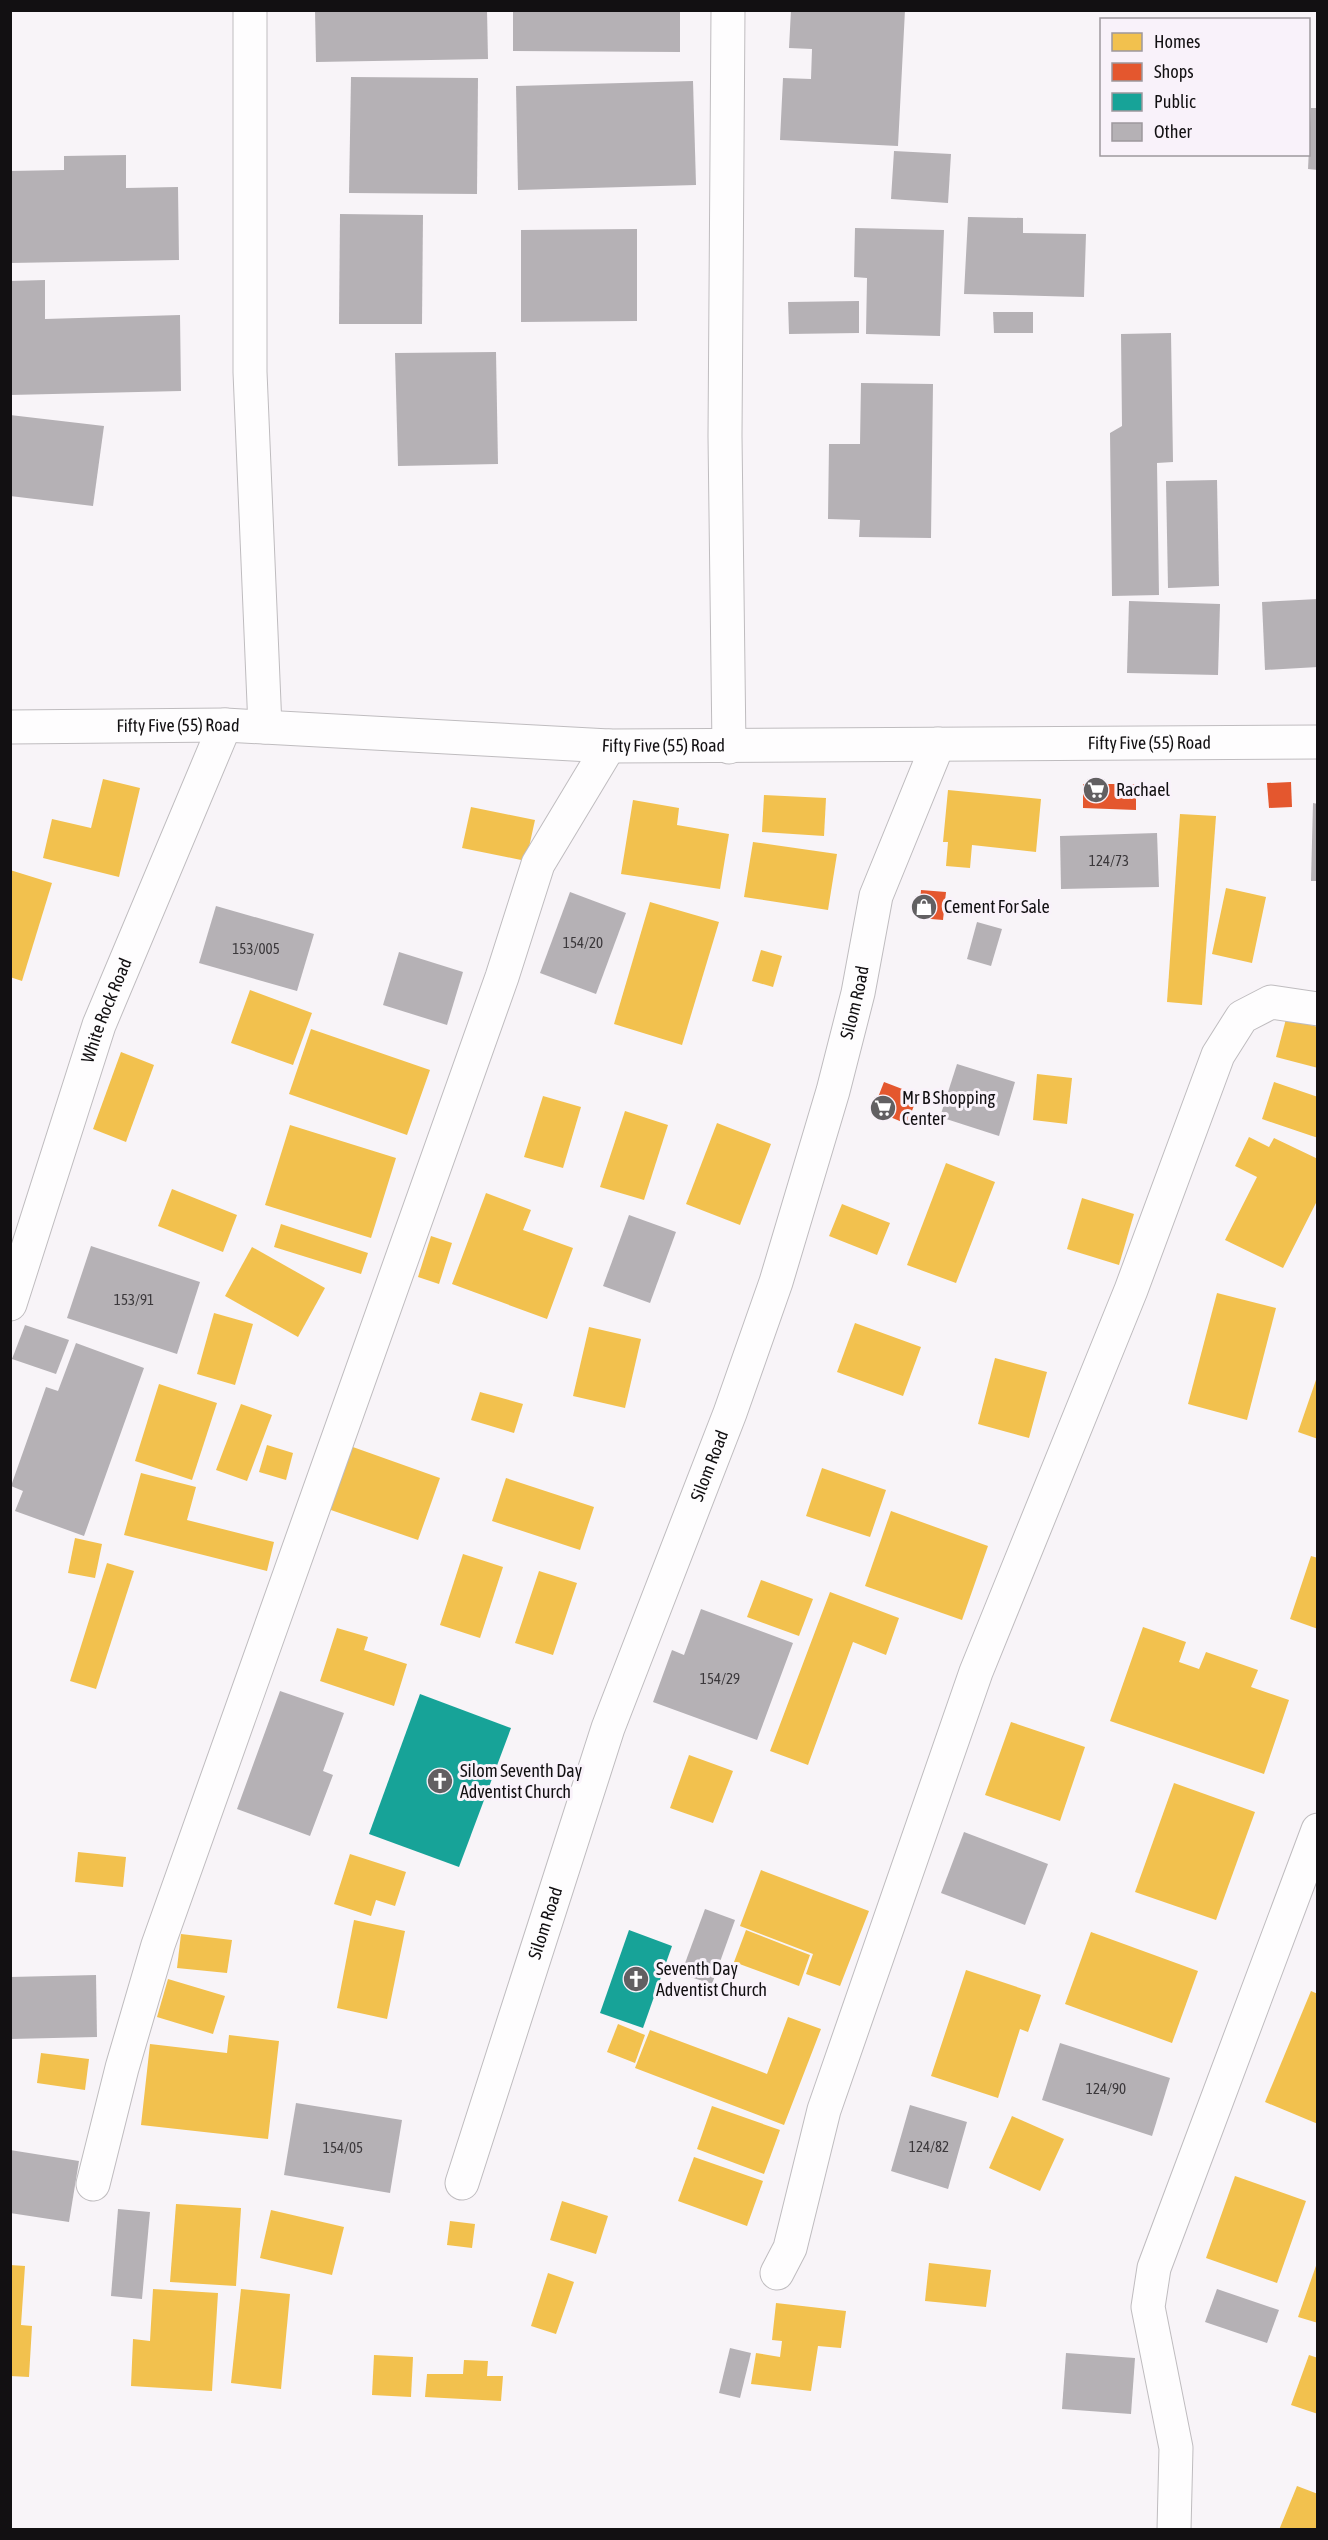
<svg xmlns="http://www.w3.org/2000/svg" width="1328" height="2540" viewBox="0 0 1328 2540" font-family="'Asap Condensed',sans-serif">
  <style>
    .homes { fill: #f2c14e }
    .shops { fill: #e4572e }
    .public { fill: #17a398 }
    .building { fill: #b5b1b5 }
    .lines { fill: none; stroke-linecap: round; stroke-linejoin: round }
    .minor-casing { stroke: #bfbcbf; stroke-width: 35 }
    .minor { stroke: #fefdfe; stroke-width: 33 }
    .labels { text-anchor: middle; stroke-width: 6; stroke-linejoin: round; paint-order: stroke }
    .number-label { font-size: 15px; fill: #3b383b }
    .street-label { font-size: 18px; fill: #121012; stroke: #f9f2fa }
    .poi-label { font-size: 18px; fill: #121012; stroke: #f9f2fa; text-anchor: start }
  </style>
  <rect width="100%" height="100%" fill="#f8f4f8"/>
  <!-- homes -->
  <g class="homes">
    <polygon points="103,779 140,788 119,877 43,858 52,819 91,828"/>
    <polygon points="948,790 1041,799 1036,852 972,845 970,868 946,866 948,842 943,842"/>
    <polygon points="764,795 826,798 824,836 762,832"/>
    <polygon points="633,800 679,808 677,825 729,834 720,889 621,874"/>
    <polygon points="471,807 535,820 526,861 462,848"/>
    <polygon points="1180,814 1216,816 1202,1005 1167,1002"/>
    <polygon points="753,842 837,854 828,910 744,897"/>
    <polygon points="10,870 52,883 22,981 10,977"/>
    <polygon points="1226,888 1266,897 1252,963 1212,954"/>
    <polygon points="650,902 719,922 682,1045 614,1024"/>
    <polygon points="761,950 782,956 773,987 752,981"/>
    <polygon points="250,990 312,1013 293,1065 231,1043"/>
    <polygon points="1286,1019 1318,1027 1318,1068 1276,1057"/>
    <polygon points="311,1029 430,1070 407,1135 289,1094"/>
    <polygon points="121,1052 154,1065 126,1142 93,1129"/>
    <polygon points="1037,1074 1072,1078 1067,1124 1033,1120"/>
    <polygon points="1274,1082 1318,1097 1318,1138 1262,1119"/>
    <polygon points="543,1096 581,1107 563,1168 524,1157"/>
    <polygon points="625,1111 668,1125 644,1200 600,1187"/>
    <polygon points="717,1123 771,1144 740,1225 686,1204"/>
    <polygon points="290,1125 396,1158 371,1238 265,1205"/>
    <polygon points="1249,1137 1269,1147 1274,1138 1318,1159 1318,1199 1283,1268 1225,1240 1257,1177 1235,1166"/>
    <polygon points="946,1163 995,1182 956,1283 907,1265"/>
    <polygon points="172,1189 237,1215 223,1252 158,1226"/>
    <polygon points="486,1193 531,1210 523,1230 573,1248 547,1319 452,1284"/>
    <polygon points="1082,1198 1134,1214 1119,1265 1067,1249"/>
    <polygon points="842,1204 890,1223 877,1255 829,1236"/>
    <polygon points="281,1224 368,1253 361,1274 274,1247"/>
    <polygon points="431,1236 452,1243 439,1284 418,1277"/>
    <polygon points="252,1247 325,1288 298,1337 225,1296"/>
    <polygon points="1217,1293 1276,1308 1247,1420 1188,1404"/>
    <polygon points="214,1313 253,1324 235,1385 197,1374"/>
    <polygon points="855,1323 921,1347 903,1396 837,1372"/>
    <polygon points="589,1327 641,1339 625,1408 573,1396"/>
    <polygon points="995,1358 1047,1372 1029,1438 978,1424"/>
    <polygon points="1317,1377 1318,1377 1318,1439 1298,1432"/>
    <polygon points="159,1384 217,1403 192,1480 135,1461"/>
    <polygon points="480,1392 523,1404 514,1433 471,1420"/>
    <polygon points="241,1404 272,1415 247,1481 216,1470"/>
    <polygon points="267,1445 293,1453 286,1480 259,1472"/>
    <polygon points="350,1446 440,1478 418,1540 328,1509"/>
    <polygon points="822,1468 886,1490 870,1537 806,1516"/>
    <polygon points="141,1473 196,1487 187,1520 274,1542 267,1571 124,1535"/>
    <polygon points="506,1478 594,1507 580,1550 492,1521"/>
    <polygon points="891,1511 988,1546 962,1620 865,1586"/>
    <polygon points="75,1538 102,1544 95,1578 68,1573"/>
    <polygon points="463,1554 503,1567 480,1638 440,1625"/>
    <polygon points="1311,1556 1318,1558 1318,1629 1290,1619"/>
    <polygon points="107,1563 134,1571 96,1689 70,1681"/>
    <polygon points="539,1571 577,1583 553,1655 515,1643"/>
    <polygon points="761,1580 813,1599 799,1636 747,1617"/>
    <polygon points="830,1592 899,1618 886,1655 853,1642 808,1765 770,1751"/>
    <polygon points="1143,1627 1186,1642 1179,1662 1199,1669 1206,1652 1258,1670 1251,1687 1289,1700 1264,1774 1110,1721"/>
    <polygon points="337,1628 368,1637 364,1650 407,1664 394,1706 320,1681"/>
    <polygon points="1011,1722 1085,1747 1060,1821 985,1795"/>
    <polygon points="689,1755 733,1771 713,1823 670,1808"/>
    <polygon points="1174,1783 1255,1812 1216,1920 1135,1892"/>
    <polygon points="78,1852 126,1857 123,1887 75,1882"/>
    <polygon points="350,1854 406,1872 395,1906 376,1900 371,1916 334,1904"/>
    <polygon points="761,1870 869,1911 840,1986 806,1974 813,1954 740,1926"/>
    <polygon points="354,1920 405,1931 387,2019 337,2008"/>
    <polygon points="746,1930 810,1955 799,1986 734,1962"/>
    <polygon points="1091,1932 1198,1971 1172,2043 1065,2004"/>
    <polygon points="181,1934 232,1940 227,1973 177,1968"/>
    <polygon points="966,1970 1041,1995 1028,2032 1020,2029 998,2098 931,2076"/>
    <polygon points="168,1979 225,1996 213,2034 157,2017"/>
    <polygon points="1311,1991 1318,1994 1318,2124 1265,2102"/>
    <polygon points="788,2017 821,2029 784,2125 635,2068 650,2030 767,2074"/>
    <polygon points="618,2024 645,2035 635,2063 607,2052"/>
    <polygon points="229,2035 279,2041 268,2139 141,2125 150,2044 227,2053"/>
    <polygon points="41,2053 89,2059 85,2090 37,2083"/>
    <polygon points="712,2106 780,2130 764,2174 697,2149"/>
    <polygon points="1012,2116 1064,2139 1040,2191 989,2168"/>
    <polygon points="694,2157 763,2181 747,2226 678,2201"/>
    <polygon points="1235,2176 1306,2201 1277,2283 1206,2258"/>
    <polygon points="562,2201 608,2216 596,2254 550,2240"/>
    <polygon points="176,2204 241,2208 236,2286 170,2282"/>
    <polygon points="271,2210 344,2227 332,2275 260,2258"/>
    <polygon points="450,2221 475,2224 472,2248 447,2245"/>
    <polygon points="929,2263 991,2270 986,2307 925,2301"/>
    <polygon points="1317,2263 1318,2263 1318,2323 1298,2317"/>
    <polygon points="10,2265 25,2266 21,2325 32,2326 29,2377 10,2376"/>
    <polygon points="548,2273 574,2282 556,2334 531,2326"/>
    <polygon points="153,2289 218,2293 212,2391 131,2386 133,2339 150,2341"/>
    <polygon points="241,2289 290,2294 281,2389 231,2383"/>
    <polygon points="776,2303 846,2311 841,2348 818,2346 811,2391 751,2384 756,2353 780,2357 782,2341 772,2340"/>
    <polygon points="374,2355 413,2357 411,2397 372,2395"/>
    <polygon points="1309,2355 1318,2358 1318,2414 1291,2405"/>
    <polygon points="464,2360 488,2361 487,2376 503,2376 501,2401 425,2397 427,2374 463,2374"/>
    <polygon points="1297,2486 1318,2494 1318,2530 1279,2530"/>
  </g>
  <!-- shops -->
  <g class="shops">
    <polygon points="1291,782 1292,807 1269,808 1267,783"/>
    <polygon points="1083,784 1136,784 1136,810 1083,808"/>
    <polygon points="921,890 946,892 943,920 919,918"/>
    <polygon points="884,1082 918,1095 907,1124 873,1110"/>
  </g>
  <!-- public -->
  <g class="public">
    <polygon points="420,1694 511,1728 459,1867 369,1834"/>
    <polygon points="629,1930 672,1946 643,2028 600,2013"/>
  </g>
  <!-- building -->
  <g class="building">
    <polygon points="315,10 487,10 488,59 316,62"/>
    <polygon points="513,10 680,10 680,52 513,51"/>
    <polygon points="791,10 905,10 898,146 780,140 783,78 811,79 812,49 789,48"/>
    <polygon points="351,77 478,78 477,194 349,193"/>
    <polygon points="693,81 696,185 518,190 516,86"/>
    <polygon points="1311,108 1318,108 1318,170 1308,169"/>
    <polygon points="894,151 951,154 948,203 891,199"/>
    <polygon points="126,155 126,188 178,187 179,260 10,263 10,171 64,170 64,156"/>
    <polygon points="340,214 423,215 422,324 339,324"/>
    <polygon points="968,217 1023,218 1023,233 1086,234 1084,297 964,294"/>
    <polygon points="855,228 944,230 940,336 866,334 867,278 854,277"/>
    <polygon points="637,229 637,321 521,322 521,230"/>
    <polygon points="45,280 45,319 180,315 181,391 10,395 10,281"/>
    <polygon points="859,301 859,333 789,334 788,302"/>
    <polygon points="993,312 1033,312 1033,333 994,333"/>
    <polygon points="1171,333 1173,462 1157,463 1159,595 1112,596 1110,433 1122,426 1121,334"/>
    <polygon points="496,352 498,464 398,466 395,353"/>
    <polygon points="861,383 933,384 931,538 859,537 860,520 828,519 829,444 860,444"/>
    <polygon points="10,415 104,426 93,506 10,496"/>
    <polygon points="1217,480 1219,586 1168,588 1166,481"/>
    <polygon points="1318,599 1318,667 1265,670 1262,602"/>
    <polygon points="1129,601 1220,604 1218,675 1127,673"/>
    <polygon points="1313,803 1318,804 1318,881 1311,881"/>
    <polygon points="1157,833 1159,887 1061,889 1060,836"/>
    <polygon points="570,892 626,913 596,994 540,973"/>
    <polygon points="216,906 314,934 297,991 199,963"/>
    <polygon points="977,922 1002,929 991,966 967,959"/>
    <polygon points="399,952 463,972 447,1025 383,1005"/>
    <polygon points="957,1064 1015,1082 999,1136 940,1117"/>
    <polygon points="629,1215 676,1232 650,1303 603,1286"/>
    <polygon points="91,1246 200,1282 177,1354 67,1318"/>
    <polygon points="25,1325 69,1340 56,1374 12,1359"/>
    <polygon points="76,1343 144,1368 84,1536 15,1511 23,1491 11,1486 46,1387 58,1391"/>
    <polygon points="701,1609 793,1643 757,1740 653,1702 672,1650 684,1655"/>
    <polygon points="280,1691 344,1713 323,1771 333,1775 310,1836 237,1809"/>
    <polygon points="964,1832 1048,1864 1025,1925 941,1893"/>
    <polygon points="705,1909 735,1920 712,1984 681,1974"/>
    <polygon points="96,1975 97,2037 10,2039 10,1977"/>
    <polygon points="1060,2043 1170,2078 1152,2136 1042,2100"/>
    <polygon points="296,2103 402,2120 390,2193 284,2175"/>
    <polygon points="910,2105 967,2122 948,2189 891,2171"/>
    <polygon points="10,2150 79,2161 69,2222 10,2213"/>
    <polygon points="118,2209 150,2212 142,2299 111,2296"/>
    <polygon points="1217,2289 1279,2310 1267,2343 1205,2322"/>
    <polygon points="730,2348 751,2353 740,2398 719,2393"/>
    <polygon points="1066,2353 1135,2358 1131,2414 1062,2409"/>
  </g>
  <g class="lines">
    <!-- minor casing -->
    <g class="minor-casing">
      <g id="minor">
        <polyline points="250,10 250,372 265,727"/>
        <polyline points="728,10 725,436 729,747"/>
        <path id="s1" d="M10 727 225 725 609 746 1318 742"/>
        <path id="s2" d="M10 1304 99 1025 225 725"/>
        <path id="s3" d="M462 2183 608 1728 730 1413 776 1282 833 1091 858 993 876 896 938 744"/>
        <polyline points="93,2184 122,2068 158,1945 502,977 538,864 609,746"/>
        <polyline points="777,2273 790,2248 824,2110 976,1672 1131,1290 1218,1055 1242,1017 1271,1002 1318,1009"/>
        <polyline points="1174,2530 1176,2448 1148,2307 1154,2268 1318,1830"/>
      </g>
    </g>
    <!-- minor -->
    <use href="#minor" class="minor"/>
  </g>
  <!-- icons -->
  <defs>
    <g id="supermarket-disc" transform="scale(1.35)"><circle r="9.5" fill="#626062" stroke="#f9f2fa"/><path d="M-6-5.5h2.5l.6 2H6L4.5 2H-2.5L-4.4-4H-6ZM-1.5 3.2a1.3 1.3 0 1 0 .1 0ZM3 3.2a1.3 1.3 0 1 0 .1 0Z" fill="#fff"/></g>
    <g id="shop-disc" transform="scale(1.35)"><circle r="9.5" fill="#626062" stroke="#f9f2fa"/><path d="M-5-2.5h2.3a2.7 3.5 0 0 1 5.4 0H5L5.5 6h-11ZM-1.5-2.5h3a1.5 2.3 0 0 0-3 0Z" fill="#fff"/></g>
    <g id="church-disc" transform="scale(1.35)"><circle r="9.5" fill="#626062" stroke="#f9f2fa"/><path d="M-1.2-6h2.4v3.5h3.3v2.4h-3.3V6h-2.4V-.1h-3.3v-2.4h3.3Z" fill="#fff"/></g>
  </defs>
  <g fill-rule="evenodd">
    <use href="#supermarket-disc" x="1096" y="790"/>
    <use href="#shop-disc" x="924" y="907"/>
    <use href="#supermarket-disc" x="883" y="1108"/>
    <use href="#church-disc" x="440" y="1781"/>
    <use href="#church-disc" x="636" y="1979"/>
  </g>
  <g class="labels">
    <!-- number labels -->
    <g class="number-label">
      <text x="1109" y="866">124/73</text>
      <text x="583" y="948">154/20</text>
      <text x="256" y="954">153/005</text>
      <text x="134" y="1305">153/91</text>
      <text x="720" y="1684">154/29</text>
      <text x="1106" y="2094">124/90</text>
      <text x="929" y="2152">124/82</text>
      <text x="343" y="2153">154/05</text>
    </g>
    <!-- street labels -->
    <g class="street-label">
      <text dy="6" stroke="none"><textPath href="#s1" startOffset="168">Fifty Five (55) Road</textPath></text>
      <text dy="6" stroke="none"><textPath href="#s1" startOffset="1140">Fifty Five (55) Road</textPath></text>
      <text dy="6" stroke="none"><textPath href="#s1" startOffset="654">Fifty Five (55) Road</textPath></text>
      <text dy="6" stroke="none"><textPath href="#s3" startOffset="1245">Silom Road</textPath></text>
      <text dy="6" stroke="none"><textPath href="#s2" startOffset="309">White Rock Road</textPath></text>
      <text dy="6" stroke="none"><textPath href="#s3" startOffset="759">Silom Road</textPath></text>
      <text dy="6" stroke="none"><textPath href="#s3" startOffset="273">Silom Road</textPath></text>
    </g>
    <!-- poi labels -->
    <g class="poi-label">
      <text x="1116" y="796">Rachael</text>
      <text x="944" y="913">Cement For Sale</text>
      <text x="902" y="1104">Mr B Shopping<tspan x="902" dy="21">Center</tspan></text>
      <text x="460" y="1777">Silom Seventh Day<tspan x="460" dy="21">Adventist Church</tspan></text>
      <text x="656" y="1975">Seventh Day<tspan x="656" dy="21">Adventist Church</tspan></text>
    </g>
  </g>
  <!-- border -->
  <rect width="1328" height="2540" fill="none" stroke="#121012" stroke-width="24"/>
  <!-- legend -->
  <rect x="1100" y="18" width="210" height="138" fill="#f9f2fa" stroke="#9d989d" stroke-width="1.5"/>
  <rect x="1112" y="33" width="30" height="18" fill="#f2c14e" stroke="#9d989d" stroke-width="1.5"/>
  <text x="1154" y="48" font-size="18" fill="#121012">Homes</text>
  <rect x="1112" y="63" width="30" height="18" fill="#e4572e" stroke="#9d989d" stroke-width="1.5"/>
  <text x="1154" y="78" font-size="18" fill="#121012">Shops</text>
  <rect x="1112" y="93" width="30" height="18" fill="#17a398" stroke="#9d989d" stroke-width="1.5"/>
  <text x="1154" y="108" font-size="18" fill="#121012">Public</text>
  <rect x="1112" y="123" width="30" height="18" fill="#b5b1b5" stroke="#9d989d" stroke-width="1.5"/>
  <text x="1154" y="138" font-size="18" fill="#121012">Other</text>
</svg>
